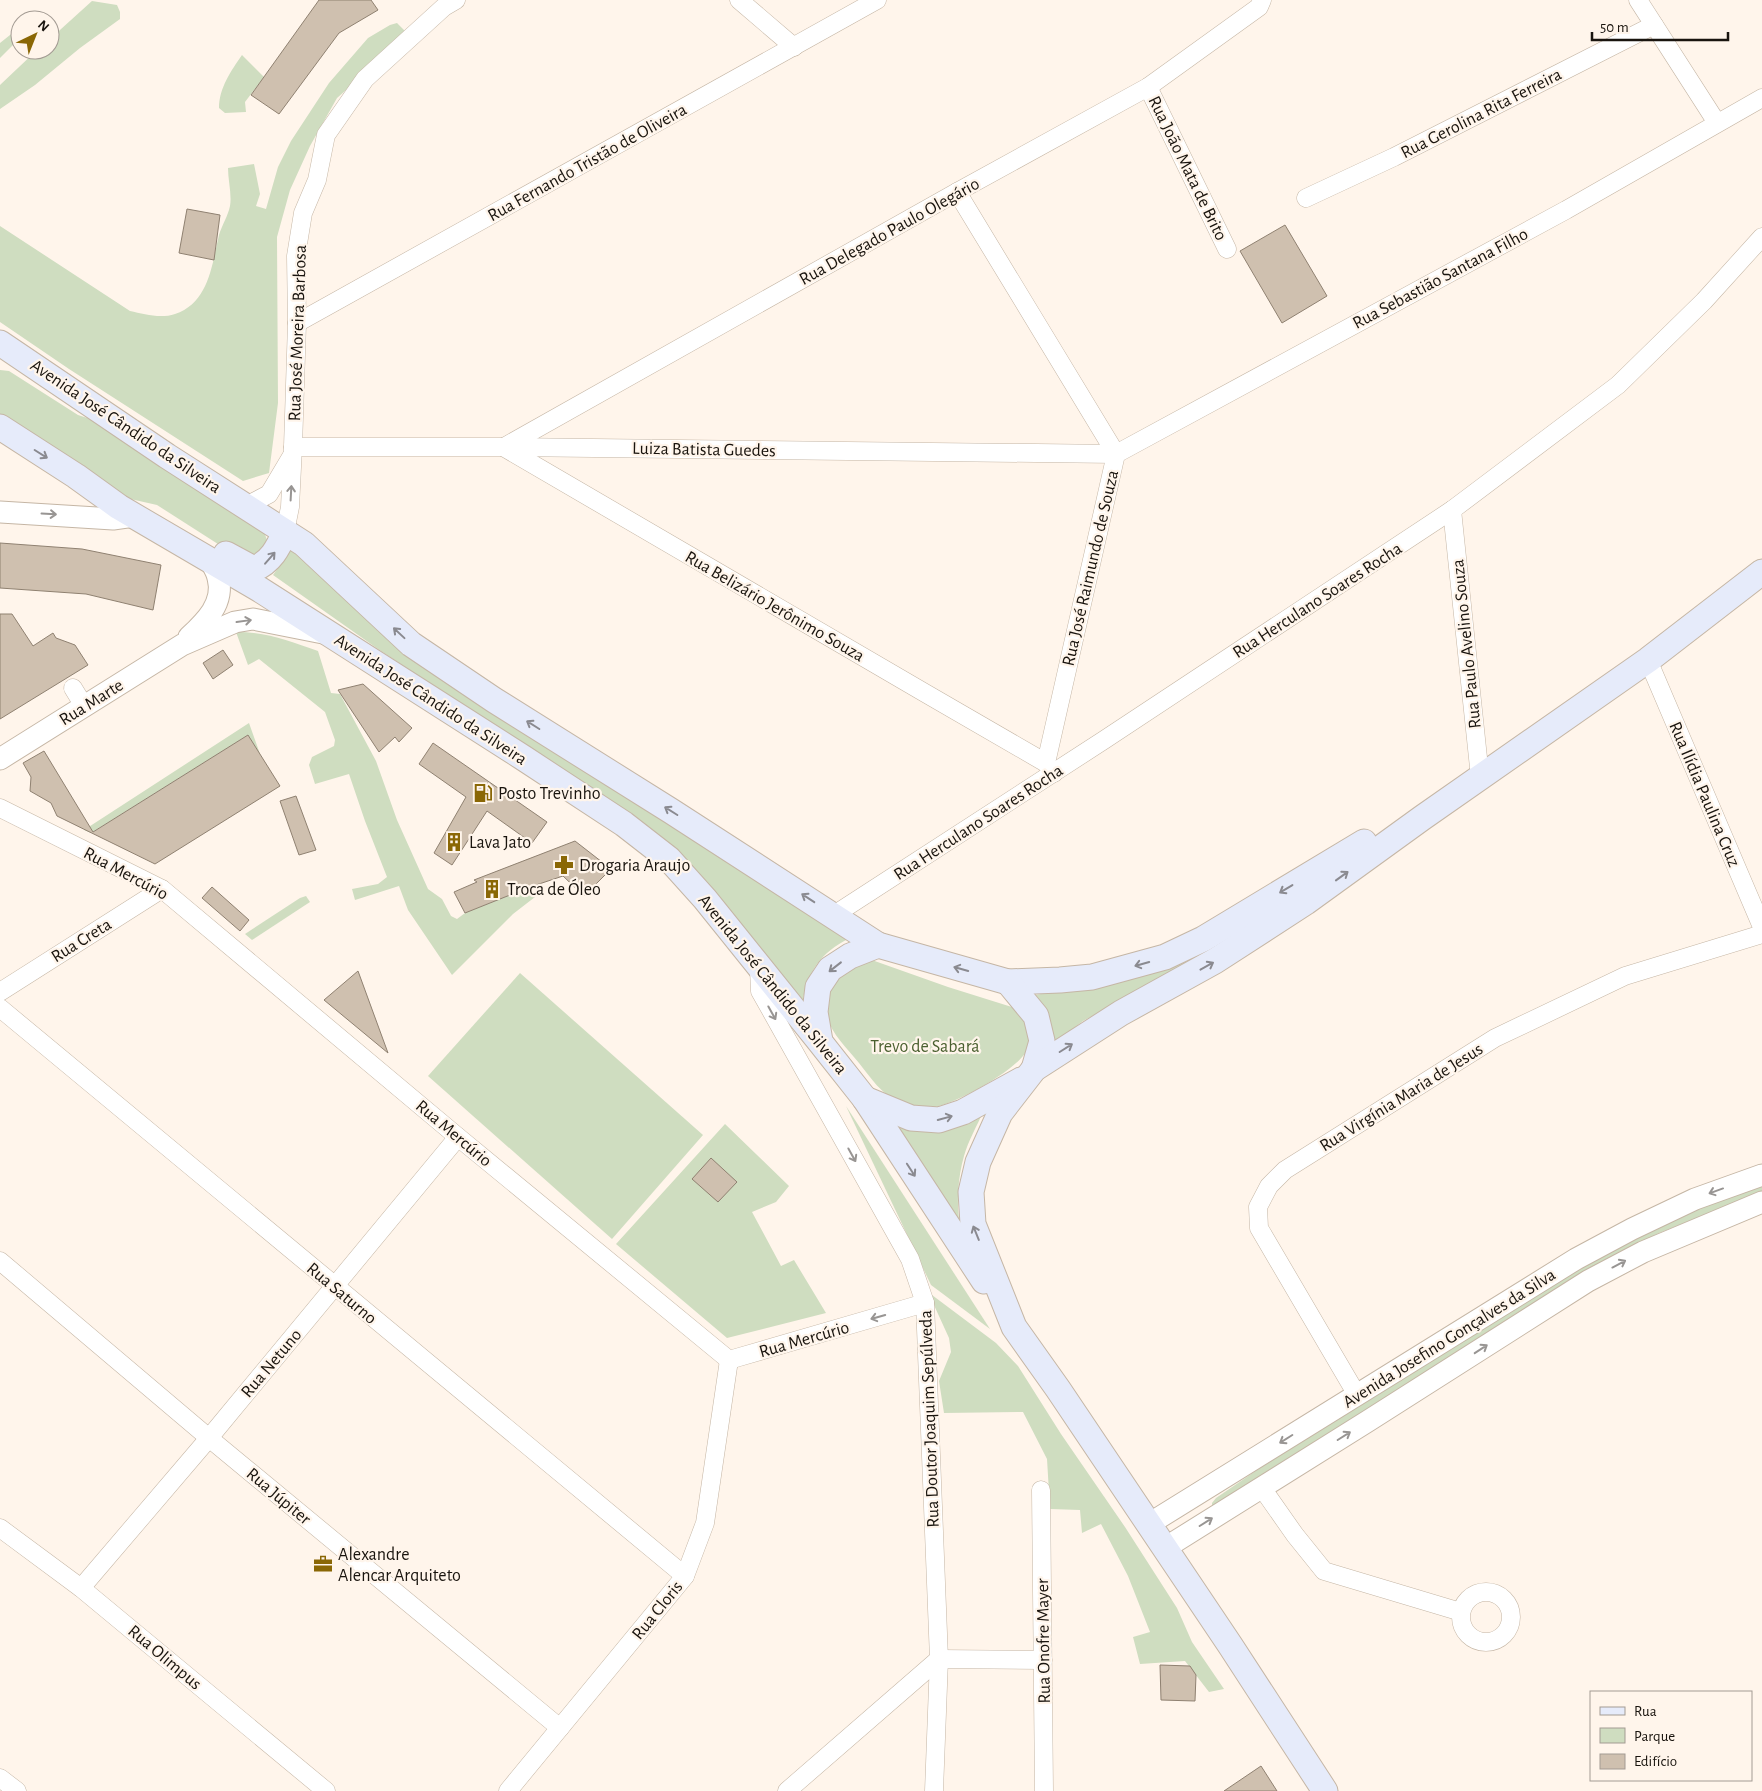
<svg xmlns="http://www.w3.org/2000/svg" width="1762" height="1791" viewBox="0 0 1762 1791" font-family="'Alegreya Sans',sans-serif">
  <style>
    .green { fill: #cfddc0 }
    .building { fill: #cfc0af; stroke: #8f8171 }
    .lines { fill: none; stroke-linecap: round; stroke-linejoin: round }
    .minor-casing { stroke: #c5b6a5; stroke-width: 19 }
    .tertiary-casing { stroke: #c5b6a5; stroke-width: 23 }
    .secondary-casing { stroke: #c5b6a5; stroke-width: 27 }
    .minor { stroke: #fff; stroke-width: 18 }
    .tertiary { stroke: #fff; stroke-width: 21 }
    .secondary { stroke: #e6ebfa; stroke-width: 25 }
    .oneway { stroke: #8a8a90 }
    .oneway2 { stroke: #989593 }
    .labels { text-anchor: middle; stroke-width: 4.5; stroke-linejoin: round; paint-order: stroke }
    .street-label { font-size: 18px; fill: #19140e; stroke: #fff5eb }
    .poi-label { font-size: 18px; fill: #19140e; stroke: #fff5eb; text-anchor: start }
    .park-label { font-size: 18px; fill: #4b6030; stroke: #fff5eb }
  </style>
  <rect width="100%" height="100%" fill="#fff5eb"/>
  <!-- green -->
  <g class="green">
    <polygon points="92,1 117,5 120,12 120,19 80,48 35,85 0,109 0,85 37,50 50,50 50,39"/>
    <path d="M397 23 409 35 337 98 310 146 290 190 277 237 278 403 269 473 243 481 69 369 0 322V226L130 311C144 314 160 319 175 314 209 303 212 264 219 235 222 225 228 216 230 206 232 195 228 180 228 168L254 164 260 194 256 206 266 209 278 167 291 141 329 83 368 38 390 25Z"/>
    <polygon points="20,27 20,38 0,58 0,43"/>
    <path d="M242 55 264 77 245 102 246 112 225 113 219 108C219 88 231 71 242 55Z"/>
    <polygon points="0,370 9,371 78,415 109,425 263,529 267,540 259,553 249,561 232,553 157,505 126,498 0,414"/>
    <path d="M292 548 850 938C820 953 808 971 802 1004L705 882 457 701 378 649 273 575Z"/>
    <path d="M236 632C267 632 289 641 318 651L331 693 340 694 376 761 397 820 428 889 442 899 451 916 457 919 465 913 530 887 535 897 513 914 452 975 408 910 399 886 355 900 352 889 378 884 387 877 365 821 349 774 315 784 309 765 312 757 334 746 335 740 325 712 259 659 248 665Z"/>
    <polygon points="249,723 260,754 248,735 91,833 84,830"/>
    <path d="M1371 844 1198 958 1083 1021 1050 1046C1052 1022 1050 1013 1034 995L1092 987Z"/>
    <polygon points="306,896 310,902 252,940 245,934 300,898"/>
    <path d="M869 959 948 987 1015 1008C1021 1013 1023 1016 1026 1023 1030 1033 1032 1042 1026 1052 1014 1072 951 1107 929 1108 919 1109 908 1107 899 1102 881 1094 871 1078 859 1063 847 1048 829 1032 826 1012 825 1002 828 991 828 982Z"/>
    <polygon points="520,973 703,1135 612,1239 428,1076"/>
    <polygon points="846,1106 990,1329 931,1285"/>
    <path d="M983 1112C977 1126 968 1141 964 1156 958 1177 956 1203 960 1225L895 1125Z"/>
    <polygon points="725,1124 789,1186 776,1202 752,1212 781,1266 794,1260 826,1313 727,1338 616,1244"/>
    <polygon points="1762,1185 1762,1192 1659,1233 1614,1257 1262,1477 1212,1506 1212,1503 1216,1498 1263,1466 1610,1250 1692,1211"/>
    <polygon points="928,1292 996,1343 1018,1366 1061,1434 1125,1527 1177,1608 1192,1642 1224,1689 1209,1692 1185,1661 1140,1664 1133,1637 1150,1632 1128,1576 1101,1524 1082,1533 1080,1510 1050,1509 1047,1459 1023,1412 944,1413 939,1381 951,1352 949,1338"/>
  </g>
  <!-- building -->
  <g class="building">
    <polygon points="319,0 371,0 378,10 339,33 279,114 251,95"/>
    <polygon points="187,209 220,215 214,260 179,253"/>
    <polygon points="1285,225 1327,296 1282,323 1240,251"/>
    <polygon points="0,543 82,549 161,565 153,610 86,594 0,588"/>
    <polygon points="0,614 12,614 33,646 53,633 56,638 75,645 88,665 0,719"/>
    <polygon points="223,650 233,665 213,679 203,663"/>
    <polygon points="363,684 412,728 399,742 395,737 379,752 338,690"/>
    <polygon points="248,735 280,786 155,864 57,816 51,803 30,791 31,777 23,763 44,751 93,832"/>
    <polygon points="433,743 547,822 532,843 487,811 452,865 434,853 466,797 419,764"/>
    <polygon points="296,796 316,850 299,855 280,801"/>
    <polygon points="575,841 611,869 584,896 563,876 530,887 465,913 454,892 477,882 474,880"/>
    <polygon points="212,887 249,920 240,931 202,898"/>
    <polygon points="358,971 388,1053 324,1000"/>
    <polygon points="711,1158 737,1182 718,1202 692,1179"/>
    <polygon points="1160,1665 1190,1666 1196,1675 1195,1701 1161,1700"/>
    <polygon points="1261,1766 1277,1791 1224,1791"/>
  </g>
  <g class="lines">
    <!-- minor casing -->
    <g class="minor-casing">
      <g id="minor">
        <polyline points="739,0 794,47"/>
        <polyline points="1638,0 1717,123"/>
        <polyline points="1148,87 1227,249"/>
        <polyline points="957,192 1116,454 1046,763 1054,773"/>
        <polyline points="1306,198 1394,157 1654,25"/>
        <polyline points="297,323 877,0"/>
        <polyline points="293,447 504,447 1116,454 1566,210 1762,98"/>
        <polyline points="504,447 957,192 1148,87 1259,7 1262,0"/>
        <polyline points="505,448 925,693 1046,763"/>
        <polyline points="246,506 269,494 291,457"/>
        <polyline points="1452,510 1480,777"/>
        <polyline points="285,532 290,507 293,447 297,323 296,256 303,213 317,180 326,135 365,79 444,7 456,0"/>
        <polyline points="1648,660 1762,927"/>
        <polyline points="73,688 84,706"/>
        <polyline points="0,808 162,889 458,1137 729,1360"/>
        <polyline points="834,915 1104,740 1452,510 1618,385 1704,301 1762,237"/>
        <polyline points="759,968 760,991 910,1259 925,1303 939,1659 934,1791"/>
        <polyline points="0,992 162,889"/>
        <polyline points="0,1008 685,1576"/>
        <polyline points="0,1261 209,1438 560,1728"/>
        <polyline points="729,1360 925,1303"/>
        <polyline points="1357,1395 1259,1228 1258,1207 1269,1186 1285,1170 1495,1038 1625,976 1762,934"/>
        <polyline points="1262,1488 1295,1535 1324,1571 1461,1612"/>
        <polyline points="1041,1490 1044,1791"/>
        <polyline points="0,1528 81,1588 326,1791"/>
        <polyline points="81,1588 209,1438 458,1137"/>
        <circle cx="1486" cy="1617" r="25"/>
        <polyline points="0,1778 17,1791"/>
        <polyline points="508,1791 685,1576 705,1523 729,1360"/>
        <polyline points="787,1791 939,1659 1043,1660"/>
      </g>
    </g>
    <!-- tertiary casing -->
    <g class="tertiary-casing">
      <g id="tertiary">
        <polyline points="0,512 113,519 134,516"/>
        <path d="M189 637C205 622 225 603 218 578 217 572 213 566 210 560"/>
        <polyline points="0,759 182,645 235,622 253,619 323,633"/>
        <polyline points="1149,1524 1576,1259 1632,1229 1695,1199 1762,1175"/>
        <polyline points="1165,1548 1368,1421 1588,1281 1643,1252 1762,1202"/>
      </g>
    </g>
    <!-- secondary casing -->
    <g class="secondary-casing">
      <g id="secondary">
        <polyline points="0,343 167,456 304,544 411,644 494,700 671,811 878,945 1008,982 1060,980 1092,977 1165,957 1203,939 1364,842"/>
        <polyline points="0,427 76,476 119,507 259,589 522,757 624,824 669,859 705,899 820,1042 865,1099 984,1281"/>
        <path d="M226 554 254 569C271 562 278 548 285 532"/>
        <polyline points="1008,982 1036,1016 1042,1041 1034,1069"/>
        <polyline points="820,1041 815,1012 818,987 830,969 850,956 878,945"/>
        <polyline points="865,1099 911,1118 939,1120 963,1112 1021,1080"/>
        <polyline points="1325,1791 1230,1645 1058,1389 1014,1327 973,1224 971,1192 978,1162 1000,1113 1034,1069 1121,1013 1215,961 1306,902 1422,818 1648,660 1762,572"/>
      </g>
    </g>
    <!-- minor -->
    <use href="#minor" class="minor"/>
    <!-- tertiary -->
    <use href="#tertiary" class="tertiary"/>
    <!-- secondary -->
    <use href="#secondary" class="secondary"/>
  </g>
  <!-- one-way arrows -->
  <defs><path id="oneway-shaft" d="M-6 0H5M1.5-3L5.5 0L1.5 3" fill="none" stroke-width="1.6" stroke-linecap="round" stroke-linejoin="round" transform="scale(1.25)"/></defs>
  <g class="oneway">
    <use href="#oneway-shaft" transform="translate(41 454) rotate(32)"/>
    <use href="#oneway-shaft" transform="translate(270 558) rotate(-49)"/>
    <use href="#oneway-shaft" transform="translate(399 633) rotate(-137)"/>
    <use href="#oneway-shaft" transform="translate(533 725) rotate(-148)"/>
    <use href="#oneway-shaft" transform="translate(671 811) rotate(-148)"/>
    <use href="#oneway-shaft" transform="translate(1342 876) rotate(-36)"/>
    <use href="#oneway-shaft" transform="translate(1286 889) rotate(149)"/>
    <use href="#oneway-shaft" transform="translate(808 898) rotate(-147)"/>
    <use href="#oneway-shaft" transform="translate(1142 964) rotate(164)"/>
    <use href="#oneway-shaft" transform="translate(1207 966) rotate(-29)"/>
    <use href="#oneway-shaft" transform="translate(835 967) rotate(142)"/>
    <use href="#oneway-shaft" transform="translate(961 969) rotate(-164)"/>
    <use href="#oneway-shaft" transform="translate(1066 1048) rotate(-32)"/>
    <use href="#oneway-shaft" transform="translate(945 1118) rotate(-15)"/>
    <use href="#oneway-shaft" transform="translate(911 1170) rotate(57)"/>
    <use href="#oneway-shaft" transform="translate(976 1233) rotate(-112)"/>
  </g>
  <g class="oneway2">
    <use href="#oneway-shaft" transform="translate(291 493) rotate(-87)"/>
    <use href="#oneway-shaft" transform="translate(49 514) rotate(3)"/>
    <use href="#oneway-shaft" transform="translate(244 621) rotate(-8)"/>
    <use href="#oneway-shaft" transform="translate(772 1013) rotate(61)"/>
    <use href="#oneway-shaft" transform="translate(852 1155) rotate(61)"/>
    <use href="#oneway-shaft" transform="translate(1716 1191) rotate(160)"/>
    <use href="#oneway-shaft" transform="translate(1619 1264) rotate(-28)"/>
    <use href="#oneway-shaft" transform="translate(878 1317) rotate(164)"/>
    <use href="#oneway-shaft" transform="translate(1481 1349) rotate(-33)"/>
    <use href="#oneway-shaft" transform="translate(1344 1436) rotate(-32)"/>
    <use href="#oneway-shaft" transform="translate(1286 1439) rotate(148)"/>
    <use href="#oneway-shaft" transform="translate(1206 1522) rotate(-32)"/>
  </g>
  <!-- icons -->
  <defs>
    <g id="fuel-bare" transform="scale(1.5)"><path d="M-5.5-6h7V0h2V4h1.3V-2.5L3-4.5l.8-.8L6-3V5H2.5V1h-1V6h-7ZM-4.2-4.7v3.2H.2V-4.7Z" fill="#8a6705" stroke="#fff5eb" stroke-width="2.5" paint-order="stroke"/></g>
    <g id="building-bare" transform="scale(1.5)"><path d="M-4-6H4V6H1V3H-1V6H-4ZM-2.5-4.3h1.7v1.8h-1.7ZM.8-4.3h1.7v1.8H.8ZM-2.5-1h1.7V.8h-1.7ZM.8-1h1.7V.8H.8Z" fill="#8a6705" stroke="#fff5eb" stroke-width="2.5" paint-order="stroke"/></g>
    <g id="pharmacy-bare" transform="scale(1.5)"><path d="M-2-6h4v4h4v4h-4v4h-4v-4h-4v-4h4Z" fill="#8a6705" stroke="#fff5eb" stroke-width="2.5" paint-order="stroke"/></g>
    <g id="office-bare" transform="scale(1.5)"><path d="M-6-3h4V-5.5h4V-3h4V5H-6ZM-1-4.5V-3h2v-1.5ZM-6 0V1H6V0Z" fill="#8a6705" stroke="#fff5eb" stroke-width="2.5" paint-order="stroke"/></g>
  </defs>
  <g fill-rule="evenodd">
    <use href="#fuel-bare" x="483" y="793"/>
    <use href="#building-bare" x="454" y="842"/>
    <use href="#pharmacy-bare" x="564" y="865"/>
    <use href="#building-bare" x="492" y="889"/>
    <use href="#office-bare" x="323" y="1564"/>
  </g>
  <g class="labels">
    <!-- street labels -->
    <g class="street-label">
      <text transform="translate(1481 113) rotate(-27)" y="6">Rua Gerolina Rita Ferreira</text>
      <text transform="translate(587 162) rotate(-29)" y="6">Rua Fernando Tristão de Oliveira</text>
      <text transform="translate(1188 168) rotate(64)" y="6">Rua João Mata de Brito</text>
      <text transform="translate(889 231) rotate(-29)" y="6">Rua Delegado Paulo Olegário</text>
      <text transform="translate(1440 278) rotate(-28)" y="6">Rua Sebastião Santana Filho</text>
      <text transform="translate(297 333) rotate(-88)" y="6">Rua José Moreira Barbosa</text>
      <text transform="translate(126 426) rotate(34)" y="6">Avenida José Cândido da Silveira</text>
      <text transform="translate(704 449) rotate(1)" y="6">Luiza Batista Guedes</text>
      <text transform="translate(1090 568) rotate(-77)" y="6">Rua José Raimundo de Souza</text>
      <text transform="translate(1317 600) rotate(-33)" y="6">Rua Herculano Soares Rocha</text>
      <text transform="translate(775 606) rotate(30)" y="6">Rua Belizário Jerônimo Souza</text>
      <text transform="translate(1466 644) rotate(-96)" y="6">Rua Paulo Avelino Souza</text>
      <text transform="translate(431 699) rotate(33)" y="6">Avenida José Cândido da Silveira</text>
      <text transform="translate(91 702) rotate(-32)" y="6">Rua Marte</text>
      <text transform="translate(1705 794) rotate(67)" y="6">Rua Ilídia Paulina Cruz</text>
      <text transform="translate(978 822) rotate(-33)" y="6">Rua Herculano Soares Rocha</text>
      <text transform="translate(126 873) rotate(28)" y="6">Rua Mercúrio</text>
      <text transform="translate(81 940) rotate(-32)" y="6">Rua Creta</text>
      <text transform="translate(773 984) rotate(51)" y="6">Avenida José Cândido da Silveira</text>
      <text transform="translate(1401 1097) rotate(-32)" y="6">Rua Virgínia Maria de Jesus</text>
      <text transform="translate(454 1133) rotate(40)" y="6">Rua Mercúrio</text>
      <text transform="translate(342 1293) rotate(40)" y="6">Rua Saturno</text>
      <text transform="translate(1449 1338) rotate(-32)" y="6">Avenida Josefino Gonçalves da Silva</text>
      <text transform="translate(804 1339) rotate(-16)" y="6">Rua Mercúrio</text>
      <text transform="translate(271 1363) rotate(-50)" y="6">Rua Netuno</text>
      <text transform="translate(929 1419) rotate(-92)" y="6">Rua Doutor Joaquim Sepúlveda</text>
      <text transform="translate(279 1496) rotate(40)" y="6">Rua Júpiter</text>
      <text transform="translate(657 1610) rotate(-51)" y="6">Rua Cloris</text>
      <text transform="translate(1043 1641) rotate(-91)" y="6">Rua Onofre Mayer</text>
      <text transform="translate(165 1657) rotate(40)" y="6">Rua Olimpus</text>
    </g>
    <!-- poi labels -->
    <g class="poi-label">
      <text x="498" y="799">Posto Trevinho</text>
      <text x="469" y="848">Lava Jato</text>
      <text x="579" y="871">Drogaria Araujo</text>
      <text x="507" y="895">Troca de Óleo</text>
      <text x="338" y="1560">Alexandre<tspan x="338" dy="21">Alencar Arquiteto</tspan></text>
    </g>
    <!-- park labels -->
    <g class="park-label">
      <text x="925" y="1052">Trevo de Sabará</text>
    </g>
  </g>
  <!-- legend -->
  <rect x="1590" y="1691" width="162" height="90" fill="#fff5eb" stroke="#a39b93"/>
  <rect x="1600" y="1707" width="25" height="8" fill="#e6ebfa" stroke="#a39b93"/>
  <text x="1634" y="1716" font-size="15" fill="#19140e">Rua</text>
  <rect x="1600" y="1728" width="25" height="15" fill="#cfddc0" stroke="#a39b93"/>
  <text x="1634" y="1741" font-size="15" fill="#19140e">Parque</text>
  <rect x="1600" y="1754" width="25" height="15" fill="#cfc0af" stroke="#a39b93"/>
  <text x="1634" y="1766" font-size="15" fill="#19140e">Edifício</text>
  <!-- north arrow -->
  <g transform="translate(35 35) rotate(43)"><circle r="24" fill="#fff5eb" stroke="#a39b93"/>
  <path d="M0-4L9 19L0 12L-9 19Z" fill="#8a6705"/>
  <text y="-8" font-size="14" font-weight="bold" text-anchor="middle" fill="#19140e">N</text>
  </g>
  <!-- scale -->
  <path d="M1592 32v8h136v-8" fill="none" stroke="#19140e" stroke-width="2.5"/>
  <text x="1600" y="32" font-size="15" fill="#19140e" stroke="#fff5eb" stroke-width="4" paint-order="stroke">50 m</text>
</svg>
